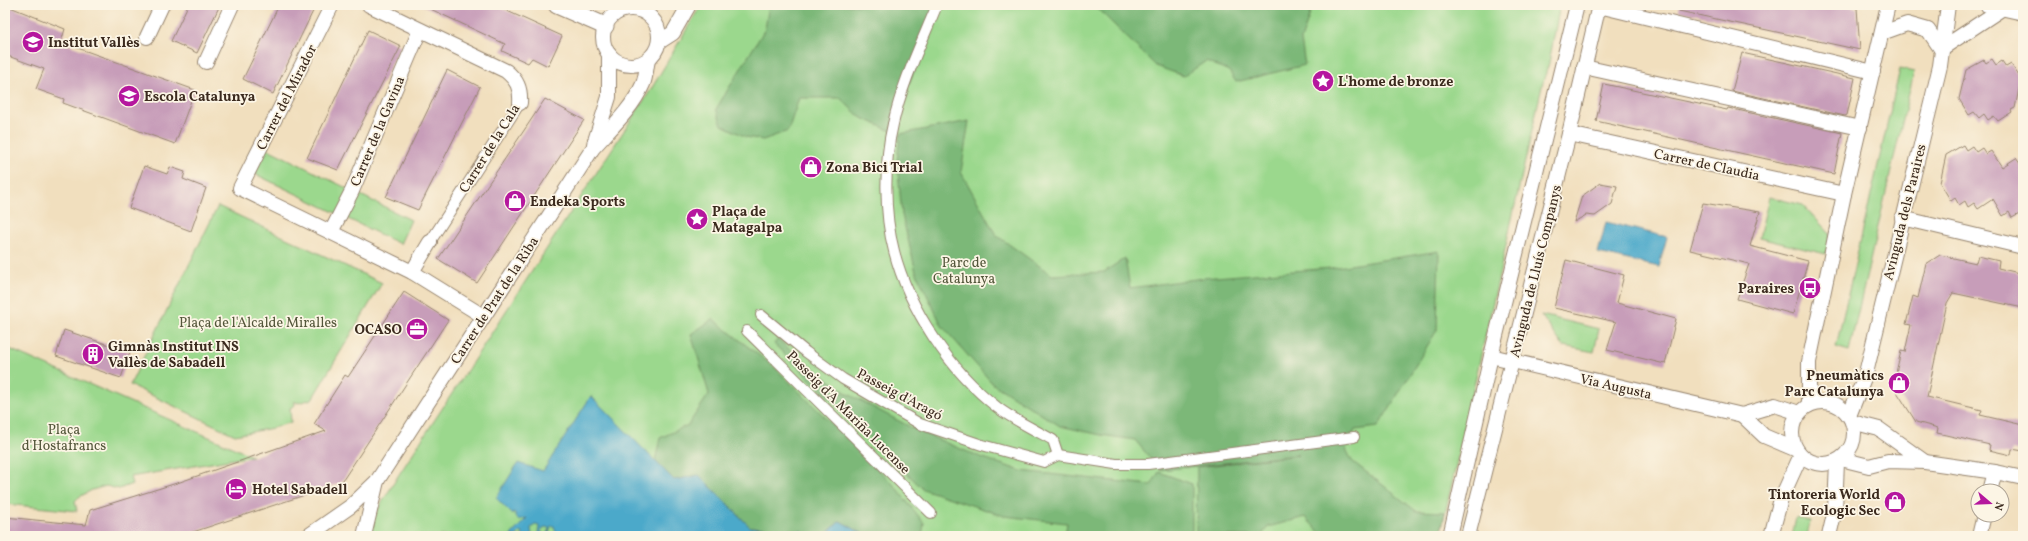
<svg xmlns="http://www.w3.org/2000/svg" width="2028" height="541" viewBox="0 0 2028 541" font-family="Vollkorn,serif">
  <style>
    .green { fill: #9bd88d; stroke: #6b8156 }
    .forest { fill: #7cb878; stroke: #5c714b }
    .water { fill: #4ba9ca; stroke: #436a74 }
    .building { fill: #c79db9 }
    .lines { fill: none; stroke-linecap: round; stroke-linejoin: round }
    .pedestrian-casing { stroke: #96846e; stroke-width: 12 }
    .minor-casing { stroke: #96846e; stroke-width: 16 }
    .tertiary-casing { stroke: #96846e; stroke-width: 19 }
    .pedestrian { stroke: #fff; stroke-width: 10 }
    .minor { stroke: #fff; stroke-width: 14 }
    .tertiary { stroke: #fff; stroke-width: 17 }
    .labels { text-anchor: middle; stroke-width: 3.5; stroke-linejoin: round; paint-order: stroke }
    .poi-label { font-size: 14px; font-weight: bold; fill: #3b2a1e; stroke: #fcf5e5; text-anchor: start }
    .street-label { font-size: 14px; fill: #3b2a1e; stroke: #fcf5e5 }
    .park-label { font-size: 14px; fill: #53563a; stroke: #fcf5e5 }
  </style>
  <rect width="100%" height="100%" fill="#fcf5e5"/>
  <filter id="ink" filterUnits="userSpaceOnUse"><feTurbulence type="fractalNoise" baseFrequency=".025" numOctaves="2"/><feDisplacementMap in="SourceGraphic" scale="8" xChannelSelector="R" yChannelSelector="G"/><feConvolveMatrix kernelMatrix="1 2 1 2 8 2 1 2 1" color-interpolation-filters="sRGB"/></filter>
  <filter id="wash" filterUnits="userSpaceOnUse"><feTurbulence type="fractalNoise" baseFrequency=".012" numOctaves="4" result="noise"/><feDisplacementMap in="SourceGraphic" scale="16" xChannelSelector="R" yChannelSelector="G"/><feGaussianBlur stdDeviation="0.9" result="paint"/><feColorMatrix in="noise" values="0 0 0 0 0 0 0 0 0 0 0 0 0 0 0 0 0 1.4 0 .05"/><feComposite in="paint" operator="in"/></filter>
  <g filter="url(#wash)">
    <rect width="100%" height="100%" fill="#f1dfbe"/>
    <!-- green -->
    <g class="green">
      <path d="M701 5H1560L1549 63 1543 82 1440 536H368C370 518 389 492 398 476L650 91Z"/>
      <polygon points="1900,69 1914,72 1849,351 1836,347"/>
      <polygon points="266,148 411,220 400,244 253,173"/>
      <polygon points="1769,197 1803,205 1830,234 1826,254 1759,238"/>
      <polygon points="218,206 382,283 312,399 298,403 294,401 295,405 290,408 291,422 273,428 235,435 130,385"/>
      <polygon points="1541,315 1599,329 1594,352 1563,346"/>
      <polygon points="5,347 252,456 130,477 132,484 119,489 106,486 92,490 79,497 75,501 77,511 5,504"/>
      <polygon points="1796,518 1810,521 1807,536 1792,536"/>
    </g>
    <!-- forest -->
    <g class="forest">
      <polygon points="769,5 939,5 891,131 860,117 840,98 799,98 788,131 763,140 746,137 722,125 716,109 765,29"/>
      <polygon points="1094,5 1313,5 1301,40 1305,65 1236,82 1229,71 1206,61 1184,76 1156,66"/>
      <polygon points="969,121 961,172 996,235 1052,275 1104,272 1125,258 1130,288 1203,278 1331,268 1439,251 1437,330 1378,427 1355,430 1346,449 1352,461 1416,511 1445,512 1440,536 1323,536 1305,517 1268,527 1261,536 1065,536 1067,523 1004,516 923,489 774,344 778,339 800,359 848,394 916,430 975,455 1021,471 1151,485 1159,472 1192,484 1192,531 1183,533 1196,533 1197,467 1298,455 1160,470 1135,440 1101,435 1060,426 993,384 942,326 916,272 902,215 897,161 900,134"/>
      <polygon points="713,319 775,368 893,484 924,523 922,536 867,536 840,521 824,536 805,536 802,531 750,527 699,475 674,480 655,461 660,438 688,425 709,394 691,334"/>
    </g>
    <!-- water -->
    <g class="water">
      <polygon points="1606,222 1667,237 1659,267 1598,253"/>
      <polygon points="591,396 674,480 699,475 750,527 802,531 805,536 568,536 564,531 562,536 557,536 554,526 551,526 549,532 554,536 547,536 549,528 545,527 540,531 543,533 540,536 541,534 538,533 539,526 535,525 531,528 532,536 523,536 521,531 516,536 510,536 527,518 518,520 514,512 512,514 496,498 518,463 543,471"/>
      <polygon points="840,521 867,536 824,536"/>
    </g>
    <g id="blocks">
      <!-- building -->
      <g class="building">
        <polygon points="5,5 65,29 61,42 195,90 175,144 63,103 64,99 36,89 44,69 5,55"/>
        <polygon points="188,5 220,5 197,53 171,41"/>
        <polygon points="279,5 316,5 273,94 243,79"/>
        <polygon points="422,5 494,5 562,36 548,66 532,58 528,63 502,51 505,44"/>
        <polygon points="1679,5 1846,5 1857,8 1860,50 1679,11"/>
        <polygon points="368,30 401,46 338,170 307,158"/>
        <polygon points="1742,53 1855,78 1847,115 1845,116 1732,91"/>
        <polygon points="1992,59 1996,65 2002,61 2006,67 2011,64 2021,79 2015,108 2011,110 2012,112 1998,121 1994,116 1988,120 1984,114 1979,118 1974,112 1969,115 1959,99 1966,70 1984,60 1986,63"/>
        <polygon points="447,70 480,87 418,210 386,197"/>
        <polygon points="1604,84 1727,110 1728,108 1842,133 1834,174 1596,121"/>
        <polygon points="545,99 584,120 477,283 438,259"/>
        <polygon points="1963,145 1966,150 1972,146 1976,152 1982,148 1986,154 1991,151 2002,167 2016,158 2023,168 2023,212 2012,218 2009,212 2003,216 1993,199 1978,209 1974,203 1968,207 1965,201 1959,205 1955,198 1951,201 1940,183 1946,155"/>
        <polygon points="144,166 167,174 170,167 185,172 183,179 206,188 191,231 129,208"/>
        <polygon points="1600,183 1617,186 1612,204 1595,216 1586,215 1574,222 1582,196"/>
        <polygon points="1703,203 1760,212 1750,246 1808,261 1793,314 1737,299 1749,264 1690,250"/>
        <polygon points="1940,255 1976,263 1978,256 1999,261 1998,268 2023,274 2023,308 1953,293 1947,303 1927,397 1982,410 1980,415 2023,425 2023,451 2012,449 2011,455 1989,450 1990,445 1937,433 1938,428 1916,422 1897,392 1901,378 1895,377 1901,351 1905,352 1908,338 1911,325 1906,324 1913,296 1918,298 1926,264"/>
        <polygon points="1566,260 1624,275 1617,303 1676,319 1665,364 1607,350 1616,322 1554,308"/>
        <polygon points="404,292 448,320 341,483 181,536 5,536 5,517 86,525 90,510 180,482 326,431 314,424 345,375 348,377"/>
        <polygon points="64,330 130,352 121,378 56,356"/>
      </g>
    </g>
  </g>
  <g filter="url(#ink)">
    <use href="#blocks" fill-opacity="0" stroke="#96846e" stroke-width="1"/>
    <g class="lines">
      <!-- pedestrian casing -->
      <g class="pedestrian-casing">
        <g id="pedestrian">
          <path d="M937 5C921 44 902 83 893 124 884 161 884 214 894 251 909 309 950 371 998 408 1014 420 1035 430 1053 440L1058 455"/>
          <polyline points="430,242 520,103"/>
          <polyline points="761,315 806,352 843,379 920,424 982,445 1044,462 1058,455 1116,464 1148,464 1354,437"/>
          <polyline points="747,331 931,513"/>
        </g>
      </g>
      <!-- minor casing -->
      <g class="minor-casing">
        <g id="minor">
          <polyline points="332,5 240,188 412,272 483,316"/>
          <path d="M369 5 506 71C517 80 521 88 520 103"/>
          <polyline points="1987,5 2023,13"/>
          <polyline points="1599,6 1873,72"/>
          <circle cx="631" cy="37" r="28"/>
          <polyline points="1882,33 1907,24 1928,30 1941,49"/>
          <polyline points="147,37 162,5"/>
          <polyline points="659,42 673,33 689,5"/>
          <polyline points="1941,49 2003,8"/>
          <polyline points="206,62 232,5"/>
          <polyline points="1584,67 1860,128"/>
          <polyline points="1569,134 1844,194"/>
          <polyline points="594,144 609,97 609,54"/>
          <polyline points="1902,218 2023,247"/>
          <polyline points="331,232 352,191 420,30"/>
          <polyline points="412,272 430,242"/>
          <polyline points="1491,356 1742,415 1775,405 1799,413"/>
          <circle cx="1823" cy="433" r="31"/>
          <polyline points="1809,405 1809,362 1844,194 1888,5"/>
          <polyline points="1742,415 1764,436 1797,450"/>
          <polyline points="1849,416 1866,373 1940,66 1948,5"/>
          <polyline points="1852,422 1879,429 1925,462"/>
          <polyline points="1841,459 1869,466 1888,461 1925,462 1995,472 2023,478"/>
          <polyline points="1990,491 1995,472"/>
          <path d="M308 536 351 506 377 481 593 148C610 129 632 109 643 84 646 77 646 68 648 60"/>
          <polyline points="364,536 377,481"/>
          <polyline points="1450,536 1491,356 1577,5"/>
          <polyline points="1468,536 1569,134 1599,5"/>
          <polyline points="1771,536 1781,499 1801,455"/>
          <polyline points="1829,536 1835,510 1837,462"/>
          <polyline points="1979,536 1984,515"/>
        </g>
      </g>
      <!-- tertiary casing -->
      <g class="tertiary-casing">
        <polyline id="tertiary" points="557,5 605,26"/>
      </g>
      <!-- pedestrian -->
      <use href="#pedestrian" class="pedestrian"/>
      <!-- minor -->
      <use href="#minor" class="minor"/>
      <!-- tertiary -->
      <use href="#tertiary" class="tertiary"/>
    </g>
  </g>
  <!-- icons -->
  <defs>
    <g id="school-disc" transform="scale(1.15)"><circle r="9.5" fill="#b5179e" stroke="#fcf5e5"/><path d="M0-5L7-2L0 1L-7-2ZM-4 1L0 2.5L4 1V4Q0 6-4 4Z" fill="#fff"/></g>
    <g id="sight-disc" transform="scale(1.15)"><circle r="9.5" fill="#b5179e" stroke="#fcf5e5"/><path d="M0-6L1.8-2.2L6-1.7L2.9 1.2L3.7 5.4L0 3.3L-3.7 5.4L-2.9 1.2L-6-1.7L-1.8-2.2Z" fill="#fff"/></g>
    <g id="shop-disc" transform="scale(1.15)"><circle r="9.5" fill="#b5179e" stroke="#fcf5e5"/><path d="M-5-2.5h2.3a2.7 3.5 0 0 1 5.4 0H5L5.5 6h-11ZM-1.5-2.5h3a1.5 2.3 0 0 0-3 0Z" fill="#fff"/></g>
    <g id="bus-disc" transform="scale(1.15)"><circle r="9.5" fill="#b5179e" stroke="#fcf5e5"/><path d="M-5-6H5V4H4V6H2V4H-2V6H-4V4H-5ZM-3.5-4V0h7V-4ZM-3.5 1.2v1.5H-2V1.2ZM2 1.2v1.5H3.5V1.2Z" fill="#fff"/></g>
    <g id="office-disc" transform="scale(1.15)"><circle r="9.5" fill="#b5179e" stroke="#fcf5e5"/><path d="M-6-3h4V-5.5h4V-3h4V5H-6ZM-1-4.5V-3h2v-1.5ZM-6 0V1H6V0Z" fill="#fff"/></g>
    <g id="building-disc" transform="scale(1.15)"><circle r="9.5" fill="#b5179e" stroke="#fcf5e5"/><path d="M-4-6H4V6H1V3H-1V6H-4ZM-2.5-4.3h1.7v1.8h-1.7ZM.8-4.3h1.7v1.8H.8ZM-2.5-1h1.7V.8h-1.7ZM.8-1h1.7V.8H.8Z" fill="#fff"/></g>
    <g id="hotel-disc" transform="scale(1.15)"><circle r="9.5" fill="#b5179e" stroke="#fcf5e5"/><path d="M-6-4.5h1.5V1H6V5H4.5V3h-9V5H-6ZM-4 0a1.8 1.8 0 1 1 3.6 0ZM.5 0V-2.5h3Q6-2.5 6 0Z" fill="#fff"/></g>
  </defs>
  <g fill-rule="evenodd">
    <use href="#school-disc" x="33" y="42"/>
    <use href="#sight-disc" x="1323" y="81"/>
    <use href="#school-disc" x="129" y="96"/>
    <use href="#shop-disc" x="811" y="167"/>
    <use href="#shop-disc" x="515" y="201"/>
    <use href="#sight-disc" x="697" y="219"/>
    <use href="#bus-disc" x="1810" y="288"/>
    <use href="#office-disc" x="417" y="329"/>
    <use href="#building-disc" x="93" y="354"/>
    <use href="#shop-disc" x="1899" y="383"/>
    <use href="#hotel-disc" x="236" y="489"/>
    <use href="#shop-disc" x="1895" y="502"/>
  </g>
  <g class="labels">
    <!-- poi labels -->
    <g class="poi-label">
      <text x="48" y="47">Institut Vallès</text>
      <text x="1338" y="86">L'home de bronze</text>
      <text x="144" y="101">Escola Catalunya</text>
      <text x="826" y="172">Zona Bici Trial</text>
      <text x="530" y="206">Endeka Sports</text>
      <text x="712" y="216">Plaça de<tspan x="712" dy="16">Matagalpa</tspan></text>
      <text x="1794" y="293" text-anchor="end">Paraires</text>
      <text x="402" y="334" text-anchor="end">OCASO</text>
      <text x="108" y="351">Gimnàs Institut INS<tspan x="108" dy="16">Vallès de Sabadell</tspan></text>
      <text x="1884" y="380" text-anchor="end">Pneumàtics<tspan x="1884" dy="16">Parc Catalunya</tspan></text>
      <text x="252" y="494">Hotel Sabadell</text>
      <text x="1880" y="499" text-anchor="end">Tintoreria World<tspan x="1880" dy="16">Ecologic Sec</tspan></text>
    </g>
    <!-- street labels -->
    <g class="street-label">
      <text transform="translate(286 97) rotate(-63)" y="5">Carrer del Mirador</text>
      <text transform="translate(377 131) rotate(-67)" y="5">Carrer de la Gavina</text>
      <text transform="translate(489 148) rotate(-58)" y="5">Carrer de la Cala</text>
      <text transform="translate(1707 164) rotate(12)" y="5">Carrer de Claudia</text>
      <text transform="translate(1904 212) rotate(-76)" y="5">Avinguda dels Paraires</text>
      <text transform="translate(1535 271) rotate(-76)" y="5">Avinguda de Lluís Companys</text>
      <text transform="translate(494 300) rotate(-57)" y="5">Carrer de Prat de la Riba</text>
      <text transform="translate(1616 386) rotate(13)" y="5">Via Augusta</text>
      <text transform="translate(900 394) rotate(28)" y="5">Passeig d'Aragó</text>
      <text transform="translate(849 412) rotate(45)" y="5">Passeig d'A Mariña Lucense</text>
    </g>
    <!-- park labels -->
    <g class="park-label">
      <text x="964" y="267">Parc de<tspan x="964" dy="16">Catalunya</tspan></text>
      <text x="258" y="327">Plaça de l'Alcalde Miralles</text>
      <text x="64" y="434">Plaça<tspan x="64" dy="16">d'Hostafrancs</tspan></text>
    </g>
  </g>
  <!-- margin -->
  <rect width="2028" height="541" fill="none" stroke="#fcf5e5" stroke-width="20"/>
  <!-- north arrow -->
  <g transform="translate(1990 503) rotate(109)"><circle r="19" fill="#fcf5e5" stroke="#afa495"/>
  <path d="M0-3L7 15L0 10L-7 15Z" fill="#b5179e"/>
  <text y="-6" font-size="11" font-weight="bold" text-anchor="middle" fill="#3b2a1e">N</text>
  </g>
</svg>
